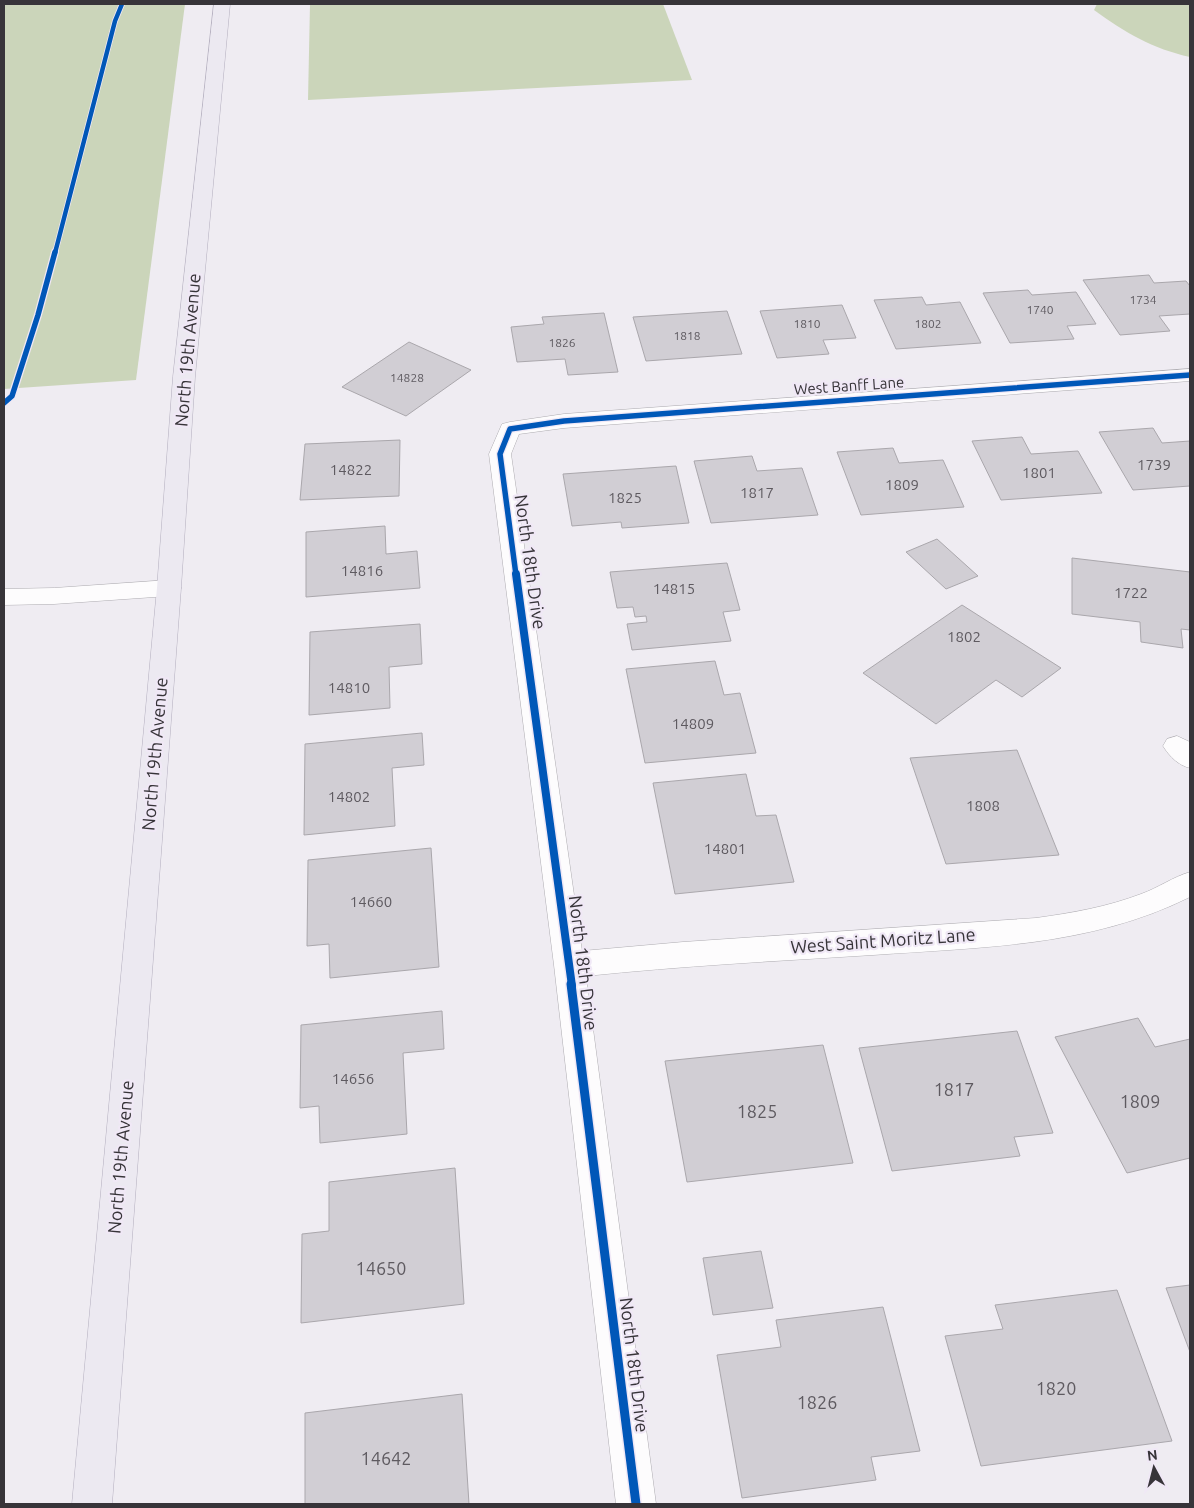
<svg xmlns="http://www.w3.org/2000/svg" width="1194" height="1508" viewBox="0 0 1194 1508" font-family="Ubuntu,sans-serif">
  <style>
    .green { fill: #cbd5ba }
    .building { fill: #d1ced4; stroke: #aaa7ac }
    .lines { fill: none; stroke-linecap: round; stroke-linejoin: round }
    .minor-casing { stroke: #aeacb1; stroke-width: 1 }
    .primary-casing { stroke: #b3aebe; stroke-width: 1 }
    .minor { fill: #fdfcfd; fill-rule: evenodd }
    .primary { fill: #ece9f1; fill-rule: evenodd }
    .cycleway-far3-casing { stroke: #f0e8f6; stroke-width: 6 }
    .cycleway-far2-casing { stroke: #f0e8f6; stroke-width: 8 }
    .cycleway-far1-casing { stroke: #f0e8f6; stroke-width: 11 }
    .cycleway-casing { stroke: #f0e8f6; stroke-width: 12 }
    .cycleway-far3 { stroke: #0057b8; stroke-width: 4.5 }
    .cycleway-far2 { stroke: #0057b8; stroke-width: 5.5 }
    .cycleway-far1 { stroke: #0057b8; stroke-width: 8 }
    .cycleway { stroke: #0057b8; stroke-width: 9 }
    .labels { text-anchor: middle; stroke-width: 4.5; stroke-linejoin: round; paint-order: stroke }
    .far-number-label { font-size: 12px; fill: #5e5a60 }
    .far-street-label { font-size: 15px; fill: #373439; stroke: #f0e8f6 }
    .number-label { font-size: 15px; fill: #5e5a60 }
    .street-label { font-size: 18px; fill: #373439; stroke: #f0e8f6 }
    .near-number-label { font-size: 18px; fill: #5e5a60 }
  </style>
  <rect width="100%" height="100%" fill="#efecf2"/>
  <!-- green -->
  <g class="green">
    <polygon points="4,4 185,4 136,380 4,389"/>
    <polygon points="310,4 663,4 692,80 308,100"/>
    <path d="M1097 4H1190V57C1153 49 1124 32 1094 10Z"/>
  </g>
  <!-- building -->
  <g class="building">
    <polygon points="1149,275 1154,283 1186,281 1190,286 1190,314 1159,316 1170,331 1120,335 1083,280"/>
    <polygon points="1028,290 1032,295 1076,292 1096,324 1067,326 1074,339 1010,343 983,293"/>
    <polygon points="922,297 926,305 960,302 981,343 896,349 874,300"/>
    <polygon points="842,305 856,338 823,340 829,354 777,358 760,311"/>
    <polygon points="727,311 742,354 646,361 633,317"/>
    <polygon points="604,313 618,372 568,375 565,359 517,362 511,327 544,324 542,317"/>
    <polygon points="409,342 471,370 406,416 342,387"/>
    <polygon points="1153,428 1162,443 1190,441 1190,486 1133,490 1099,432"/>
    <polygon points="1022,437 1031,454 1078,451 1102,493 1001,500 972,441"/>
    <polygon points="400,440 399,496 300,500 305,444"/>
    <polygon points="893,448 899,463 943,460 964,507 861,515 837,452"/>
    <polygon points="752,456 757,471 802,468 818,515 711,523 694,461"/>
    <polygon points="676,466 689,523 622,528 621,522 572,526 563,474"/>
    <polygon points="385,526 386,554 417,551 420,588 306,597 306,532"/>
    <polygon points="937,539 978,576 946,589 906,552"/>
    <polygon points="1072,558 1190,572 1190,630 1181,629 1183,648 1141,642 1140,622 1072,614"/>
    <polygon points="727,563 740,610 723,612 731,641 632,650 627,624 647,622 646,616 635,617 633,607 617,608 610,572"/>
    <polygon points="962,605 1061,668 1022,697 996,680 936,724 863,673"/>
    <polygon points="420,624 422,664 389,667 390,708 309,715 310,632"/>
    <polygon points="715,661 724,695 740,693 756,753 645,763 626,669"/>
    <polygon points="422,733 424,765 392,768 395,826 304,835 305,744"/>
    <polygon points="1017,750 1059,855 946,864 910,758"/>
    <polygon points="746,774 756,816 776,815 794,882 675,894 653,783"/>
    <polygon points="431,848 439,967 330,978 329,944 307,946 308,860"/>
    <polygon points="442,1011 444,1049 403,1053 407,1134 320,1143 319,1106 300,1108 301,1025"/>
    <polygon points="1138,1018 1155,1047 1190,1039 1190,1158 1127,1173 1055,1037"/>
    <polygon points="1017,1031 1053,1133 1014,1137 1020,1156 892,1171 859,1048"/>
    <polygon points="823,1045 853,1163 687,1182 665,1061"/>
    <polygon points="455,1168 464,1304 301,1323 302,1234 329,1231 329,1182"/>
    <polygon points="761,1251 773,1308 713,1315 703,1258"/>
    <polygon points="1190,1285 1190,1352 1166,1288"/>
    <polygon points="1117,1290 1172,1441 981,1466 945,1336 1003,1329 995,1305"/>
    <polygon points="883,1307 920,1451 871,1457 876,1480 742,1498 717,1355 781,1347 776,1320"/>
    <polygon points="462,1394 469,1504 305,1504 305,1413"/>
  </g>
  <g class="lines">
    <!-- minor casing -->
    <g class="minor-casing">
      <g id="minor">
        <path d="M1190 369V381L564 428 519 434 511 454 582 951 683 942 1036 918C1072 913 1107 907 1141 894 1158 888 1173 877 1190 872V897C1089 947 983 947 873 955 777 961 681 966 586 976L656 1504H616L554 965 489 454 502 424 510 422 564 414Z"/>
        <polygon points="169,580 178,582 181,588 178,594 169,596 54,604 4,605 4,589 54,588"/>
        <path d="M1177 736 1190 742V768C1178 765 1170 757 1163 746L1167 739Z"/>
      </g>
    </g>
    <!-- primary casing -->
    <g class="primary-casing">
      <polygon id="primary" points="214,4 230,4 195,377 181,588 112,1504 72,1504 157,588 173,377"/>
    </g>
    <!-- minor -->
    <use href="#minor" class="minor"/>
    <!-- primary -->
    <use href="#primary" class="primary"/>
    <!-- cycleway-far3 casing -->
    <g class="cycleway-far3-casing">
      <polyline id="cycleway-far3" points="55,253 115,21 122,4"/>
    </g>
    <!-- cycleway-far2 casing -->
    <g class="cycleway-far2-casing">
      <g id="cycleway-far2">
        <polyline points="4,403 12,396 38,315 55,252"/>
        <polyline points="516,575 500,454 510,429 564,421 1190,375"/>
      </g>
    </g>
    <!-- cycleway-far1 casing -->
    <g class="cycleway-far1-casing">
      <polyline id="cycleway-far1" points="516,574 572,986"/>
    </g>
    <!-- cycleway casing -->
    <g class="cycleway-casing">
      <polyline id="cycleway" points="571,984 636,1504"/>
    </g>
    <!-- cycleway-far3 -->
    <use href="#cycleway-far3" class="cycleway-far3"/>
    <!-- cycleway-far2 -->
    <use href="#cycleway-far2" class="cycleway-far2"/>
    <!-- cycleway-far1 -->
    <use href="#cycleway-far1" class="cycleway-far1"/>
    <!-- cycleway -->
    <use href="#cycleway" class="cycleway"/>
  </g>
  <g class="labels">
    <!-- far-number labels -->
    <g class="far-number-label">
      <text x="1143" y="304">1734</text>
      <text x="1040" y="314">1740</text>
      <text x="807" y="328">1810</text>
      <text x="928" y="328">1802</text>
      <text x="687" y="340">1818</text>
      <text x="562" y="347">1826</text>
      <text x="407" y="382">14828</text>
    </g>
    <!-- far-street labels -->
    <g class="far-street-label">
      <text transform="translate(849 386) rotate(-4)" y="5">West Banff Lane</text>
    </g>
    <!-- number labels -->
    <g class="number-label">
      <text x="1154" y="470">1739</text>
      <text x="351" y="475">14822</text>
      <text x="1039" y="478">1801</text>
      <text x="902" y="490">1809</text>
      <text x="757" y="498">1817</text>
      <text x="625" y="503">1825</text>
      <text x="362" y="576">14816</text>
      <text x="674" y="594">14815</text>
      <text x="1131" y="598">1722</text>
      <text x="964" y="642">1802</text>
      <text x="349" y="693">14810</text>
      <text x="693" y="729">14809</text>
      <text x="349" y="802">14802</text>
      <text x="983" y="811">1808</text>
      <text x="725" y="854">14801</text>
      <text x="371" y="907">14660</text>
      <text x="353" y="1084">14656</text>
    </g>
    <!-- street labels -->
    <g class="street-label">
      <text transform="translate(188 350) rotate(-85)" y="6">North 19th Avenue</text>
      <text transform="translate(530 562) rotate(82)" y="6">North 18th Drive</text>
      <text transform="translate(155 754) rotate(-85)" y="6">North 19th Avenue</text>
      <text transform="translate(883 941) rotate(-4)" y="6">West Saint Moritz Lane</text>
      <text transform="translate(583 963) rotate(83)" y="6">North 18th Drive</text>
      <text transform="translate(121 1157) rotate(-85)" y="6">North 19th Avenue</text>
      <text transform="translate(634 1365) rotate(83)" y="6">North 18th Drive</text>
    </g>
    <!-- near-number labels -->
    <g class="near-number-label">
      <text x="954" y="1096">1817</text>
      <text x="1140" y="1108">1809</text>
      <text x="757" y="1118">1825</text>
      <text x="381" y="1275">14650</text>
      <text x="1056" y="1395">1820</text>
      <text x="817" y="1409">1826</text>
      <text x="386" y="1465">14642</text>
    </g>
  </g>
  <!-- border -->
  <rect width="1194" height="1508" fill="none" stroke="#373439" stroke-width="10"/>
  <!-- north arrow -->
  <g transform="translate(1154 1468) rotate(353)" stroke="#f0e8f6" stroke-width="4" paint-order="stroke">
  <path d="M0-4L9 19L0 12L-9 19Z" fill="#373439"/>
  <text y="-8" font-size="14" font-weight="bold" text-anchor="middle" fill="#373439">N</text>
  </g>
</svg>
